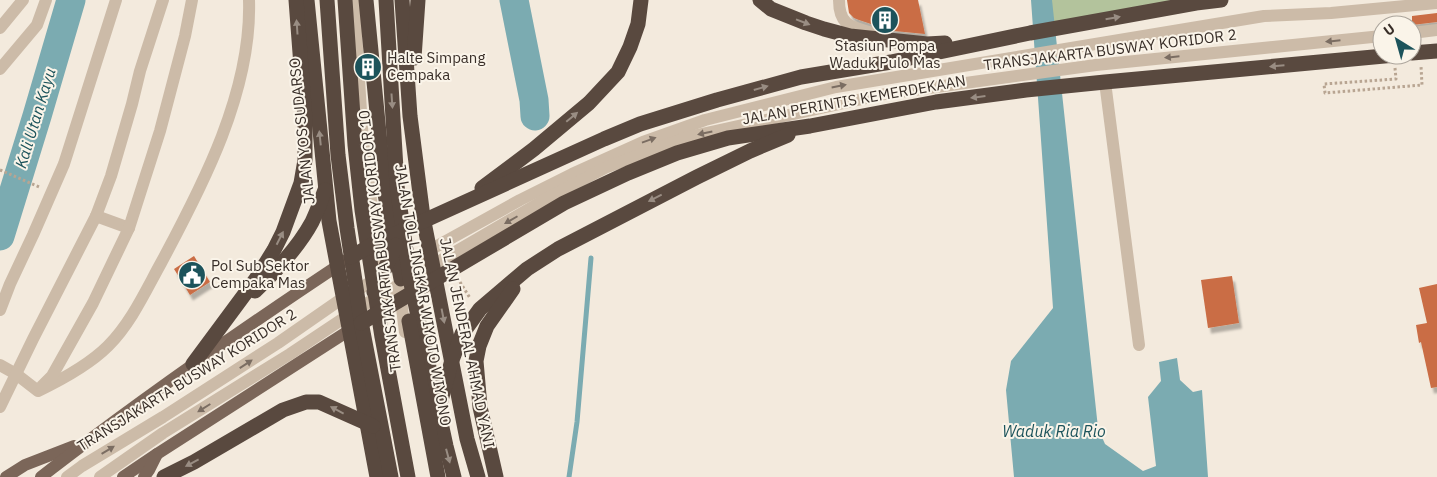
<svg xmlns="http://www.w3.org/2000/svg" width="1437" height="477" viewBox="0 0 1437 477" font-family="'IBM Plex Sans',sans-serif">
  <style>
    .green { fill: #b3c39c }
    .water { fill: #7babb1 }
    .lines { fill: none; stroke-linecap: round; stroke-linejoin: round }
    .stream { stroke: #7babb1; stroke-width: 5 }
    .river { stroke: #7babb1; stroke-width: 29 }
    .building { fill: #ca6d44; filter: url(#shadow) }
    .path { stroke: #b8a592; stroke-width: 3; stroke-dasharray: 2.5 2.5; stroke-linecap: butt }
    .minor { stroke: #ccbba8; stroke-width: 12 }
    .major { stroke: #7b6659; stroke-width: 12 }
    .highway { stroke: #59493f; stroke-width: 15 }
    .oneway { fill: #998d83 }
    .oneway2 { fill: #7b6d62 }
    .labels { text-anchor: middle; stroke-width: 4; stroke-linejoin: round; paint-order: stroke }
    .poi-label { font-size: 15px; fill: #382e28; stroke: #faf4e9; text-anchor: start }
    .street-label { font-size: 15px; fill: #382e28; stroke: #faf4e9 }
    .water-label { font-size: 16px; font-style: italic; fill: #1c535b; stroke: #faf4e9 }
  </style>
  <defs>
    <filter id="shadow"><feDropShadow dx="3" dy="5.5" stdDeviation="1" flood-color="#0004"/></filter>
  </defs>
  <rect width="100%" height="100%" fill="#f3eadd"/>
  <!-- green -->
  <polygon class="green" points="1051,0 1221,0 1054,29"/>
  <!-- water -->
  <polygon class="water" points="1031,0 1052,0 1098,428 1105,444 1143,471 1156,466 1148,397 1161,381 1159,362 1177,358 1180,380 1193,392 1202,390 1208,477 1014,477 1006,390 1011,361 1053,308"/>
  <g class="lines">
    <!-- stream -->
    <polyline class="stream" points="569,477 577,422 591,258"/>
    <!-- river -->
    <g class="river">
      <polyline points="514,0 534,100 535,116"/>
      <polyline points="0,236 37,116 71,0"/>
    </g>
  </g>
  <!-- building -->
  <g class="building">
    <polygon points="847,0 918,0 925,34 884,30 880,27 859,20 854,18 849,13"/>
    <polygon points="1437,13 1437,22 1412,25 1412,16"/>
    <polygon points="194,256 210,282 190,295 174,269"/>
    <polygon points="1232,276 1239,323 1208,328 1201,280"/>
    <polygon points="1437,284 1437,387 1431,388 1421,342 1419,343 1416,325 1427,323 1419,288"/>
  </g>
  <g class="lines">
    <!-- path -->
    <g class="path">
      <polyline points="1395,68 1396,79 1324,84 1325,93 1422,85 1421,66"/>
      <polyline points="0,170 39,187"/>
      <polyline points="460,282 470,298"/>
    </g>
    <!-- minor -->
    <g class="minor">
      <polyline points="354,0 363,143 382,279"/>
      <path d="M839 0C839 29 855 27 878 35"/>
      <polyline points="0,28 23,0"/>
      <polyline points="1412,33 1437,30"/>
      <polyline points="0,69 37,25 46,0"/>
      <polyline points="1105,82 1139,345"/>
      <polyline points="96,216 129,228"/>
      <polyline points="401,266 520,200 572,174 643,142 705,120 836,87 1264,16 1331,13 1437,3"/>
      <polyline points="400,292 405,332"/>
      <polyline points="0,310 10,284 33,235 64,164 116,0"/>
      <path d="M0 365 16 374 38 391C63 379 89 365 108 346 131 323 145 292 161 263 203 185 252 91 249 0"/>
      <polyline points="42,386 52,376 93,303 129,228 160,131 185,36 192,0"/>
      <polyline points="0,407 33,339 96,216 111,176 132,104 140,71 163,0"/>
      <polyline points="67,477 82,466 163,417 278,343 337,302 381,276"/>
      <polyline points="100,477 163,433 290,354 359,308 553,195 607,167 688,137 885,94 1096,65 1382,36"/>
    </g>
    <!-- major -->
    <g class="major">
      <polyline points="6,477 25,465 74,446"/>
      <path d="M41 477C141 399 245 327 351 257"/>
      <polyline points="123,477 157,454 356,326"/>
      <polyline points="144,477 149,470 157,454"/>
    </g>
    <!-- highway -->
    <g class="highway">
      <polyline points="307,0 329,221 377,477"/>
      <polyline points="327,0 338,155 347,228 362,327 391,477"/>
      <polyline points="345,0 355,145 362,210 382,337 408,477"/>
      <polyline points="366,0 385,194 401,279"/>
      <polyline points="386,0 397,186 410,279 446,446 454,477"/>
      <polyline points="402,0 410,116 423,217 467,439 478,477"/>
      <polyline points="760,0 771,9 806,23 824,29 850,36 927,44 945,43"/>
      <polyline points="1412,53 1437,51"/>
      <polyline points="414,58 418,0"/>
      <polyline points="482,188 534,149 589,103 618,72 630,47 638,24 641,0"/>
      <polyline points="351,257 377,242 604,139 640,124 717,100 801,77 891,62 1030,33 1196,3 1221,0"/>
      <path d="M255 291C276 271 298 248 312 222 317 212 321 200 325 190"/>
      <polyline points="374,292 396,245"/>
      <polyline points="409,321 438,477"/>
      <polyline points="361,323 564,203 628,173 677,153 728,138 810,126 936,102 1026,90 1105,82 1395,55"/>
      <polyline points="193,364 256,279 274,250 283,232 301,183 305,160 305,119 296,0"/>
      <polyline points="438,411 452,360 462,334 480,309 527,269 558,249 697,177 750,151 788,135"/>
      <polyline points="164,477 194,462 283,410 306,402 319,402 373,426"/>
      <polyline points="496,477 480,407 476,361 479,346 487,326 513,289"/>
    </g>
  </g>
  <!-- one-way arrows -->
  <defs><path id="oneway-solid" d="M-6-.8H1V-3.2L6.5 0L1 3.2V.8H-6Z" transform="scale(1.25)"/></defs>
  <g class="oneway">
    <use href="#oneway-solid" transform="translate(1113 18) rotate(-10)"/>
    <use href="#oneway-solid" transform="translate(803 22) rotate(21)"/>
    <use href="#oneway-solid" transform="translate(297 27) rotate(-94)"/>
    <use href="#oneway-solid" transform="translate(1277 66) rotate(175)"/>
    <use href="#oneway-solid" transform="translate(761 88) rotate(-16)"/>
    <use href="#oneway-solid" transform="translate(978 97) rotate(173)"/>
    <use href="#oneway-solid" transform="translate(392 101) rotate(86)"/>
    <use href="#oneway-solid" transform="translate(572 117) rotate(-40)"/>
    <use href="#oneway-solid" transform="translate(320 138) rotate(-96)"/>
    <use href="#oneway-solid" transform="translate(655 198) rotate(153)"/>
    <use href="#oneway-solid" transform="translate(280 238) rotate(-63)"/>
    <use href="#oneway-solid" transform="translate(443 316) rotate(79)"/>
    <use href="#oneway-solid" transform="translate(337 410) rotate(-152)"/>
    <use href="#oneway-solid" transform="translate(448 456) rotate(75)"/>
    <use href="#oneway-solid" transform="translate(192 463) rotate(152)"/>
  </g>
  <g class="oneway2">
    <use href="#oneway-solid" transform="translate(1333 41) rotate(174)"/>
    <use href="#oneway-solid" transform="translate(1172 57) rotate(174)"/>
    <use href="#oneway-solid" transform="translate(839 86) rotate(-11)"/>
    <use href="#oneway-solid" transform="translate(705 133) rotate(168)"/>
    <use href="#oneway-solid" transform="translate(649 140) rotate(-20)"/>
    <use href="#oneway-solid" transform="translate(511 220) rotate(150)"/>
    <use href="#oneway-solid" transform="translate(246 364) rotate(-33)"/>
    <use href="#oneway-solid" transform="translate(204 408) rotate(148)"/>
    <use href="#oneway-solid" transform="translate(108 450) rotate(-31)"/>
  </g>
  <!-- icons -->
  <defs>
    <g id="building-disc" transform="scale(1.4375)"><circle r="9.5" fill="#1c535b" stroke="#faf4e9"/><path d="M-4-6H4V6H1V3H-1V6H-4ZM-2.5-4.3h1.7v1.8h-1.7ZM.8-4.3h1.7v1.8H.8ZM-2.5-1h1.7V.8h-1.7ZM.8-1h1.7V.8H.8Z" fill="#fff"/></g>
    <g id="civic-disc" transform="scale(1.4375)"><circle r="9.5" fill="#1c535b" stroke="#faf4e9"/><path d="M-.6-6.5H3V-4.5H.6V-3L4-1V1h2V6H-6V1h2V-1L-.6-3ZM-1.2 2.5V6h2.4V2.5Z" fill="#fff"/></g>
  </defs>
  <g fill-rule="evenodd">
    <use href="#building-disc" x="885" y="20"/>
    <use href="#building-disc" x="368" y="67"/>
    <use href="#civic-disc" x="192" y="275"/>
  </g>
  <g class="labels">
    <!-- poi labels -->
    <g class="poi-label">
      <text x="885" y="51" text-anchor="middle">Stasiun Pompa<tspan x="885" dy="17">Waduk Pulo Mas</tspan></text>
      <text x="387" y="63">Halte Simpang<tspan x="387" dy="17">Cempaka</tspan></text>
      <text x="211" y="271">Pol Sub Sektor<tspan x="211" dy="17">Cempaka Mas</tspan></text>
    </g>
    <!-- street labels -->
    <g class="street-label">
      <text transform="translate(1110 50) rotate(-7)" y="5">TRANSJAKARTA BUSWAY KORIDOR 2</text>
      <text transform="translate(854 100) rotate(-10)" y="5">JALAN PERINTIS KEMERDEKAAN</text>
      <text transform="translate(302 131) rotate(-96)" y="5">JALAN YOS SUDARSO</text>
      <text transform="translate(380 241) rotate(-97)" y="5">TRANSJAKARTA BUSWAY KORIDOR 10</text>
      <text transform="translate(423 295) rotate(80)" y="5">JALAN TOL LINGKAR WIYOTO WIYONO</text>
      <text transform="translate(467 343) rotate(78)" y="5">JALAN JENDERAL AHMAD YANI</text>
      <text transform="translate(187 380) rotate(-32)" y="5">TRANSJAKARTA BUSWAY KORIDOR 2</text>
    </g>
    <!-- water labels -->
    <g class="water-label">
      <text transform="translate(35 118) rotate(-73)" y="6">Kali Utan Kayu</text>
      <text x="1054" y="437">Waduk Ria Rio</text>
    </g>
  </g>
  <!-- north arrow -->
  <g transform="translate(1397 40) rotate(323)"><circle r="24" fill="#faf4e9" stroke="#aca59c"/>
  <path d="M0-4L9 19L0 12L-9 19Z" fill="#1c535b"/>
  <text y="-8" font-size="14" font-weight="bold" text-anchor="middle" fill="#382e28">U</text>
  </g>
</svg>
